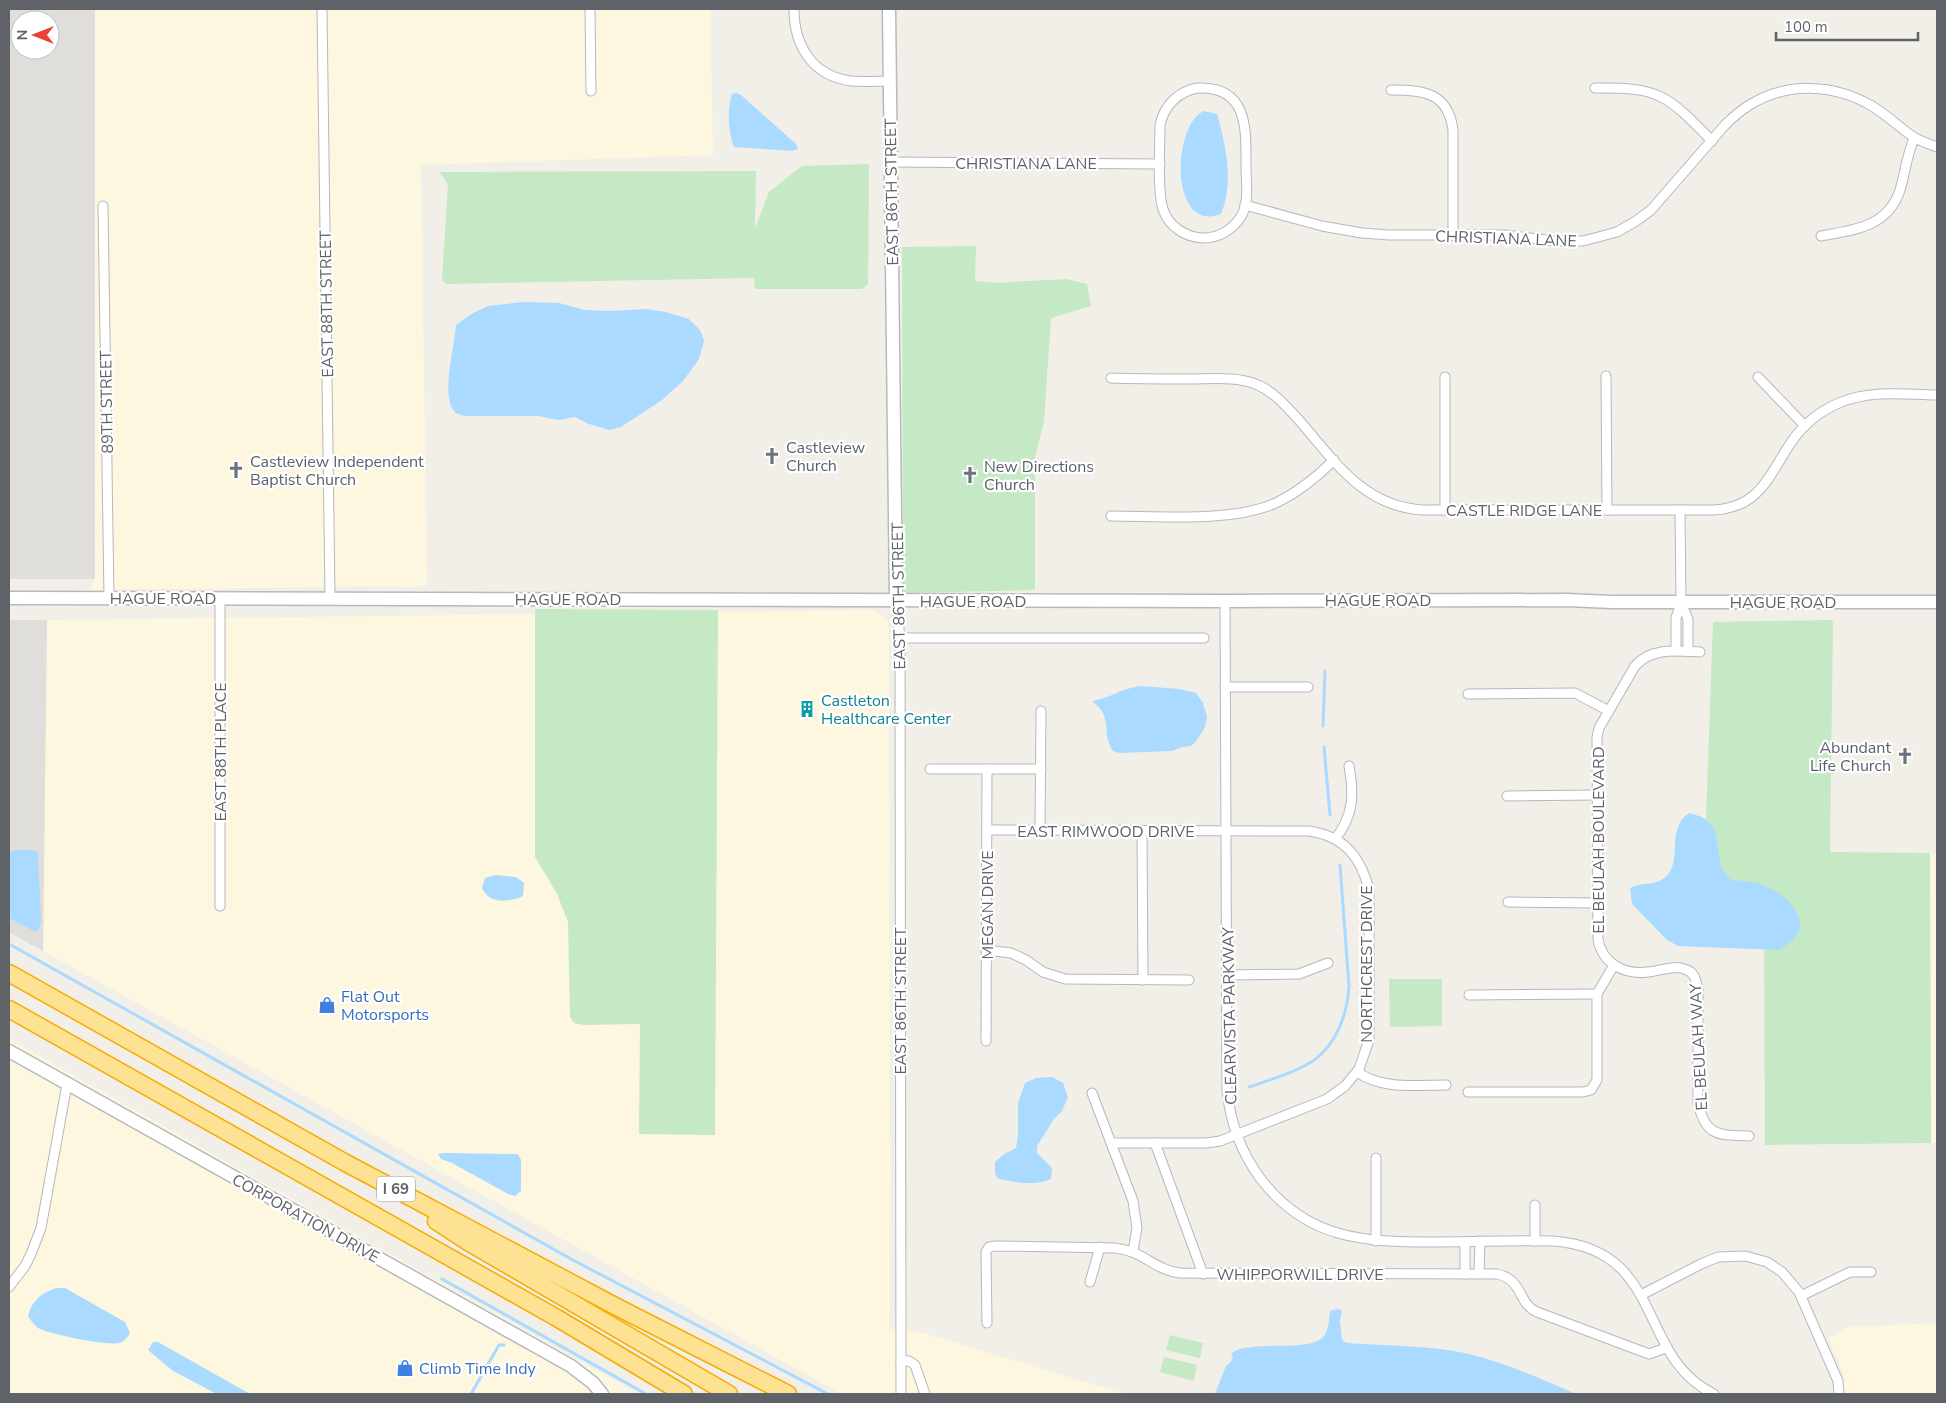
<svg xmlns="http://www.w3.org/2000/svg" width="1946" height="1403" viewBox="0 0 1946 1403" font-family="'Nunito Sans',sans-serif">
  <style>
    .commercial { fill: #fef7e0 }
    .industrial { fill: #e0deda; fill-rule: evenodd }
    .green { fill: #c5e8c5 }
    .water { fill: #aadaff }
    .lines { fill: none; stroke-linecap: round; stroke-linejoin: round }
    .stream { stroke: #aadaff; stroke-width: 3 }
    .street-casing { stroke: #b5b8bc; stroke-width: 11 }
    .secondary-casing { stroke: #b6babf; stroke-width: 15 }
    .highway-casing { stroke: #f9ab00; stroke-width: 19 }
    .street { stroke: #fff; stroke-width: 9 }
    .secondary { stroke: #fff; stroke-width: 12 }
    .highway { stroke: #fde293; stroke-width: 16 }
    .labels { text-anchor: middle; stroke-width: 4.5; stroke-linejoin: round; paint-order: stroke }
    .shield { fill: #fff; stroke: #8f9295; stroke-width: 1 }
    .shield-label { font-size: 15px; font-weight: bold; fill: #5f6368 }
    .street-label { font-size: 16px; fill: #5f6368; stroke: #fff }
    .worship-label { font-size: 16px; fill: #5b616d; stroke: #fff; text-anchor: start }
    .culture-label { font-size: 16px; fill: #0d838f; stroke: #fff; text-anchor: start }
    .shop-label { font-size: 16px; fill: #366cbe; stroke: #fff; text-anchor: start }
  </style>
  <rect width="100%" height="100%" fill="#f1efe8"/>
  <!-- commercial -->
  <g class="commercial">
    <polygon points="95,9 710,9 713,155 421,165 427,586 91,590 95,579"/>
    <polygon points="875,610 889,622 890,1329 920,1332 1125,1394 842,1394 43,951 47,620"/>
    <polygon points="1930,853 1937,853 1937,1143 1931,1143"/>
    <polygon points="9,1039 638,1394 9,1394"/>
    <polygon points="1937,1323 1937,1394 1844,1394 1843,1373 1828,1338 1850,1327"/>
  </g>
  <!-- industrial -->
  <g class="industrial">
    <path d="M9 9H95V579H9ZM20 20H50V50H20Z"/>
    <polygon points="9,620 47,620 43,951 9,932"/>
  </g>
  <!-- green -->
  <g class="green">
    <polygon points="869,164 868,284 862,289 755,289 754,278 446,284 442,280 448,185 440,172 756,171 755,229 769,192 802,166"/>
    <polygon points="976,246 975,281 996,283 1067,279 1087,284 1091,306 1051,318 1044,421 1035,457 1035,590 903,593 902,247"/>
    <polygon points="535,609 718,610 715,1135 639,1134 640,1024 584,1025 574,1023 570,1017 568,922 557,894 535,857"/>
    <polygon points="1831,620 1833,622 1830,852 1930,853 1931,1143 1765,1145 1764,943 1704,877 1713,622"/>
    <polygon points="1389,979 1442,979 1442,1026 1390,1027"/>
    <polygon points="1170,1335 1203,1343 1200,1358 1166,1350"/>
    <polygon points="1164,1357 1197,1365 1194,1381 1160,1372"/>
  </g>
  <!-- water -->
  <g class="water">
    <path d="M736 93 741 95 796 144 798 149 792 151 734 147C728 132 727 109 732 94Z"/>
    <path d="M1204 111 1217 114C1226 146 1234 182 1221 214 1170 234 1171 126 1204 111Z"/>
    <path d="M524 302 559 303 585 310 609 311 647 309 666 312 689 319 700 330 704 341 699 359 683 381 662 400 621 427 609 430 589 424 575 417 559 420 538 416H466C462 415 458 415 455 412 440 399 455 344 456 325L473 313 488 306Z"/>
    <path d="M1140 686 1180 689 1196 693 1203 703 1207 717 1205 727 1197 740 1191 746 1182 747 1172 751 1119 753 1113 751C1100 731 1115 719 1092 701 1108 699 1122 688 1140 686Z"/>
    <path d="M1689 813C1725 821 1713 841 1722 868 1723 873 1729 877 1732 880 1742 881 1753 881 1763 885 1780 891 1805 911 1799 931 1796 939 1785 946 1779 950L1678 946 1667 940 1632 904 1630 888C1641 882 1652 886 1663 879 1685 864 1664 830 1689 813Z"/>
    <polygon points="18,850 33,850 38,852 41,922 38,931 32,930 9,918 9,852"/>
    <path d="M496 875 516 877 524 883 523 896C509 902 490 905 482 888L485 878Z"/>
    <path d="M1052 1077 1063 1083 1068 1097 1062 1111 1054 1119 1037 1146V1153L1052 1168 1051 1179C1034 1186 1015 1183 997 1178L995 1173V1162L1004 1154 1016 1148 1018 1135V1103L1025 1083 1036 1078Z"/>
    <polygon points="444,1153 518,1154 521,1160 521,1191 515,1196 508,1194 452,1163 441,1159 438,1154"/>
    <path d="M57 1288H65L125 1322 130 1333C127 1338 124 1342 119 1343 107 1346 49 1334 38 1328 35 1326 31 1320 28 1317 31 1301 42 1292 57 1288Z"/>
    <path d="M1339 1309 1342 1311 1340 1321 1342 1340 1347 1343C1387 1346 1426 1345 1465 1353 1503 1362 1540 1378 1576 1394H1215L1226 1366 1230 1363 1233 1357 1231 1353C1255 1339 1308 1353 1323 1337 1329 1330 1329 1319 1330 1311Z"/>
    <polygon points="153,1342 158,1342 250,1394 217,1394 173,1371 148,1350"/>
  </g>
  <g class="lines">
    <!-- stream -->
    <g class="stream">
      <polyline points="1323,726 1325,671"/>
      <polyline points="1324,747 1330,815"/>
      <polyline points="9,944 571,1259 828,1394"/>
      <path d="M1249 1087C1266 1081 1284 1076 1300 1068 1333 1054 1347 1019 1349 986L1340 865"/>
      <polyline points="442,1279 646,1394"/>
      <polyline points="471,1394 499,1345 504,1345"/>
    </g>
    <!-- street casing -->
    <g class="street-casing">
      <g id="street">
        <polyline points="322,9 330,598"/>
        <polyline points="590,9 591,91"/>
        <path d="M794 9C794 45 812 76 851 81 864 82 877 81 890 81"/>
        <path d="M1198 88C1249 86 1246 131 1246 166 1246 183 1250 204 1240 218 1232 230 1218 238 1204 238 1186 238 1168 226 1163 209 1157 191 1160 146 1160 125 1164 106 1178 91 1198 88Z"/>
        <path d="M1595 88C1660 87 1667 95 1712 141"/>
        <path d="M1391 90C1423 90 1448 92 1453 130V235"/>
        <polyline points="891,162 1160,164"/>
        <path d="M1245 205 1322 226 1362 233 1389 235H1505L1556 241H1583L1617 232 1636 221 1651 210 1725 125C1732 118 1740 111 1748 106 1787 81 1834 84 1872 106 1887 115 1899 127 1912 136 1919 141 1929 144 1937 147"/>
        <polyline points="103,206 109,598"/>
        <path d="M1821 236C1854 230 1888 227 1900 190 1905 173 1907 155 1914 138"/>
        <polyline points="1606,376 1607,510"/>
        <polyline points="1445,377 1445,510"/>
        <polyline points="1758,377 1805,426"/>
        <path d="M1111 378C1137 379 1164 379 1190 379 1213 379 1237 376 1258 385 1274 392 1286 406 1298 419 1334 460 1362 506 1422 510H1714C1761 507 1769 475 1792 441 1804 424 1820 411 1839 403 1869 390 1905 394 1937 395"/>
        <path d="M1111 516C1161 516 1233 523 1278 502 1300 491 1317 477 1334 460"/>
        <polyline points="220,598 220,906"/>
        <polyline points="896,601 900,638 901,1394"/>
        <path d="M1225 601 1227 1090C1230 1121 1241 1152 1260 1178 1307 1240 1364 1242 1435 1242 1474 1242 1514 1240 1553 1241 1666 1249 1636 1357 1714 1394"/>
        <polyline points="1681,603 1688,619 1688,651"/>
        <polyline points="900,638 1204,638"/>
        <polyline points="1676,651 1676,618 1681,603 1680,510"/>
        <path d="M1700 652C1677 651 1652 647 1635 666L1599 728 1597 737 1598 939C1602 964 1625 975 1648 972 1661 971 1674 964 1687 970 1695 973 1696 981 1698 989V1102C1705 1137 1719 1135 1749 1136"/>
        <polyline points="1225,687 1308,687"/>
        <polyline points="1468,694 1575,693 1609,711"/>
        <polyline points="930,769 1041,769"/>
        <polyline points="1507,796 1598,795"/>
        <path d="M987 830 1309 831C1344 836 1361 857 1369 890V1040L1359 1069 1345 1086 1327 1099 1220 1141 1206 1143H1111"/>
        <polyline points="1040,830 1041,711"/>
        <polyline points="1142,831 1143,980"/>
        <path d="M1335 839C1354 816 1354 793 1349 766"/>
        <polyline points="1508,902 1598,903"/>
        <polyline points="986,950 1011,953 1026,960 1043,972 1065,979 1189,980"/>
        <polyline points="1227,975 1299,974 1328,963"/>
        <polyline points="1469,995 1597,994"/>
        <polyline points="986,1041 987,769"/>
        <path d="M1357 1072C1383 1090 1416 1085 1446 1085"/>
        <polyline points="1468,1092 1583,1092 1591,1090 1597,1080 1597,994 1614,965"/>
        <polyline points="1092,1093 1133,1201 1137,1228 1133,1251"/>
        <polyline points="1155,1143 1203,1274"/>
        <polyline points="1376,1158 1376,1241"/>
        <polyline points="1535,1205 1535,1241"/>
        <polyline points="1465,1242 1465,1274"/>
        <polyline points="1479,1274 1480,1241"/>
        <polyline points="1090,1282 1100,1247"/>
        <polyline points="9,1287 25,1266 31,1254 41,1228 67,1084"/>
        <polyline points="1641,1295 1701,1264 1718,1257 1745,1256 1767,1262 1782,1272 1799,1292 1838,1381 1839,1394"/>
        <polyline points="1801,1296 1850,1272 1871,1272"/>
        <path d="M987 1323 986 1252 989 1247 996 1246 1115 1248C1144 1251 1154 1270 1180 1273L1497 1274C1524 1280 1517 1303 1537 1312L1649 1354 1666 1348"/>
        <polyline points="901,1361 909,1361 915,1365 925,1394"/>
      </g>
    </g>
    <!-- secondary casing -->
    <g class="secondary-casing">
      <g id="secondary">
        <polyline points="889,9 896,601"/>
        <polyline points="9,598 1225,601 1567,600 1612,602 1937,602"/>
        <polyline points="9,1051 571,1366 593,1383 602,1394"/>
      </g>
    </g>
    <!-- highway casing -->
    <g class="highway-casing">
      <g id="highway">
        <polyline points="9,973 344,1162 617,1307 788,1394"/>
        <polyline points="9,1009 557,1318 684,1394"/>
        <polyline points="436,1221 468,1242 729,1394"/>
      </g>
    </g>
    <!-- street -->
    <use href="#street" class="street"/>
    <!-- secondary -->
    <use href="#secondary" class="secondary"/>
    <!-- highway -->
    <use href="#highway" class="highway"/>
  </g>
  <!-- icons -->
  <defs>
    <g id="church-bare" transform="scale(1.35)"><path d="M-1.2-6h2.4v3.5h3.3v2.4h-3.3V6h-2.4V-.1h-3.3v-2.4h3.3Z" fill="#6b7280" stroke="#fff" stroke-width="2.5" paint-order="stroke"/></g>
    <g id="building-bare" transform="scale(1.35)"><path d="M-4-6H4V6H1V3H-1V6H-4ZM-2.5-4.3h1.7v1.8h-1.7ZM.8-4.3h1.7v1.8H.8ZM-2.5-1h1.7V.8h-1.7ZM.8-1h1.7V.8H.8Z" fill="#0f9aa8" stroke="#fff" stroke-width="2.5" paint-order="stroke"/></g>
    <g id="shop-bare" transform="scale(1.35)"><path d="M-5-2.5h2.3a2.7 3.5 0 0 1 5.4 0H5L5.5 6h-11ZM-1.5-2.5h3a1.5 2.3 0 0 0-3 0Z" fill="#3f7fe0" stroke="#fff" stroke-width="2.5" paint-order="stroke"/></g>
  </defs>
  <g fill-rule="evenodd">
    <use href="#church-bare" x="772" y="456"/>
    <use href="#church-bare" x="236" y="470"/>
    <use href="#church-bare" x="970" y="475"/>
    <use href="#building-bare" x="807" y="709"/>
    <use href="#church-bare" x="1905" y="756"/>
    <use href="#shop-bare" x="327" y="1005"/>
    <use href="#shop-bare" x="405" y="1368"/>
  </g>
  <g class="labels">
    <!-- shield labels -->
    <rect class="shield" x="377" y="1176.5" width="38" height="25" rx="4"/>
    <g class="shield-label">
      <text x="396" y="1194">I 69</text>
    </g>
    <!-- street labels -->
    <g class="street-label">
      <text x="1026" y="169">CHRISTIANA LANE</text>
      <text transform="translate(891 192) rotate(-91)" y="6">EAST 86TH STREET</text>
      <text transform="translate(1506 238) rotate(2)" y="6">CHRISTIANA LANE</text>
      <text transform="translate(326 304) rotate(-91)" y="6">EAST 88TH STREET</text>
      <text transform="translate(106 402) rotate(-91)" y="6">89TH STREET</text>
      <text x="1524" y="516">CASTLE RIDGE LANE</text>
      <text transform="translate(898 596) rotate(-91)" y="6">EAST 86TH STREET</text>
      <text x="163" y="604">HAGUE ROAD</text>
      <text x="568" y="605">HAGUE ROAD</text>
      <text x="1378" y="606">HAGUE ROAD</text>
      <text x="973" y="607">HAGUE ROAD</text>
      <text x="1783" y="608">HAGUE ROAD</text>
      <text transform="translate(220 752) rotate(-90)" y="6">EAST 88TH PLACE</text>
      <text x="1106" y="837">EAST RIMWOOD DRIVE</text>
      <text transform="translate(1598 840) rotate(-90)" y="6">EL BEULAH BOULEVARD</text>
      <text transform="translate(987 905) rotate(-90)" y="6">MEGAN DRIVE</text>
      <text transform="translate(1366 964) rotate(-90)" y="6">NORTHCREST DRIVE</text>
      <text transform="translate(900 1001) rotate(-90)" y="6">EAST 86TH STREET</text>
      <text transform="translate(1229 1016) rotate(-91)" y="6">CLEARVISTA PARKWAY</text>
      <text transform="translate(1698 1047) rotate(-93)" y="6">EL BEULAH WAY</text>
      <text transform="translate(306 1218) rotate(29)" y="6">CORPORATION DRIVE</text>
      <text x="1300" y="1280">WHIPPORWILL DRIVE</text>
    </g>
    <!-- worship labels -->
    <g class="worship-label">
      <text x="786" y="453">Castleview<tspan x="786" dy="18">Church</tspan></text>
      <text x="250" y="467">Castleview Independent<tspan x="250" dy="18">Baptist Church</tspan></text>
      <text x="984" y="472">New Directions<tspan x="984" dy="18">Church</tspan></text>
      <text x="1891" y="753" text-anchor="end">Abundant<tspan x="1891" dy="18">Life Church</tspan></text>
    </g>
    <!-- culture labels -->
    <g class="culture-label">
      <text x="821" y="706">Castleton<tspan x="821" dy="18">Healthcare Center</tspan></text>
    </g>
    <!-- shop labels -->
    <g class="shop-label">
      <text x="341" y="1002">Flat Out<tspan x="341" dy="18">Motorsports</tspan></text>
      <text x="419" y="1374">Climb Time Indy</text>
    </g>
  </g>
  <!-- border -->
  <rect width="1946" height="1403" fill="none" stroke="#5f6368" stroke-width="20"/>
  <!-- north arrow -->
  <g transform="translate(35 35) rotate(270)"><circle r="24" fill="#ffffff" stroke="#bfc1c3"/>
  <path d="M0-4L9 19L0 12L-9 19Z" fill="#ea4335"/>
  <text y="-8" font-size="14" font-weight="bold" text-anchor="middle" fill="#5f6368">N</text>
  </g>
  <!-- scale -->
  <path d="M1776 32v8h142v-8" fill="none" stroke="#5f6368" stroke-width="2.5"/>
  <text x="1784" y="32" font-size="15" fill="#5f6368" stroke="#ffffff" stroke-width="4" paint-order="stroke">100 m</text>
</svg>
